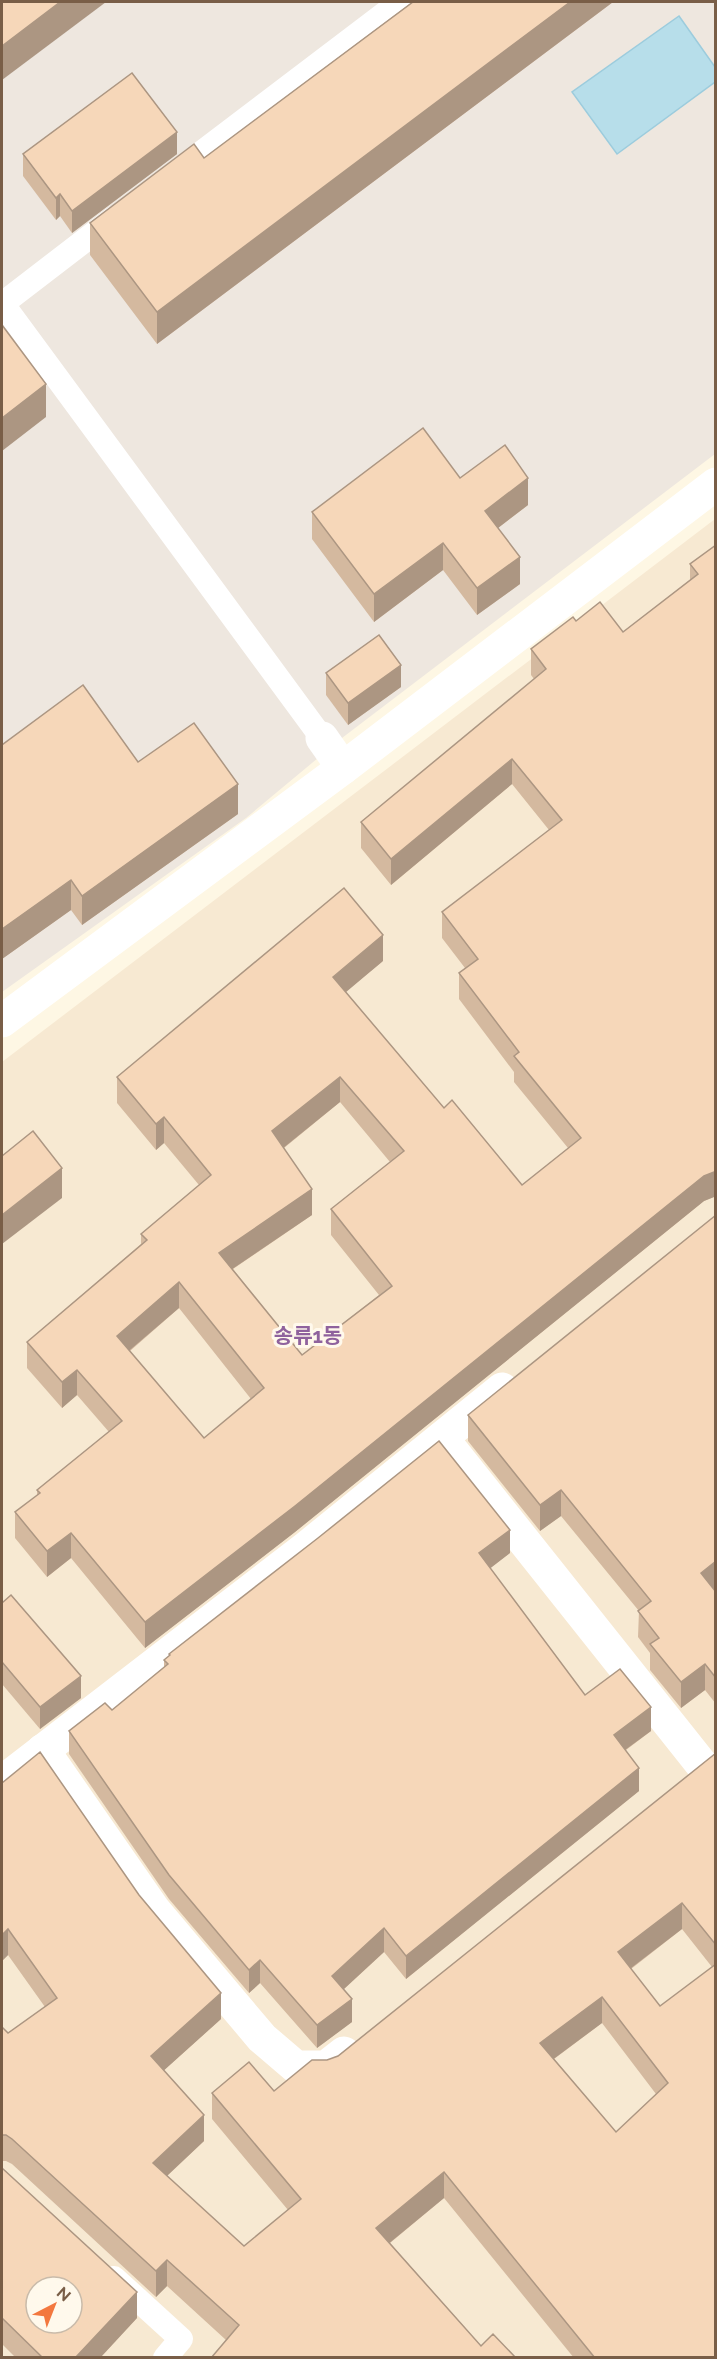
<svg xmlns="http://www.w3.org/2000/svg" width="717" height="2359" viewBox="0 0 717 2359" font-family="Raleway,'Noto Sans KR',sans-serif">
  <style>
    .residential { fill: #f7e9d2; fill-rule: evenodd }
    .industrial { fill: #eee7df }
    .water { fill: #b7deea; stroke: #9cccdd; stroke-width: 1.5 }
    .lines { fill: none; stroke-linecap: round; stroke-linejoin: round }
    .lane { stroke: #fff; stroke-width: 24 }
    .street { stroke: #fff; stroke-width: 33 }
    .wall { fill: #d4b99f; fill-rule: evenodd }
    .shaded-wall { fill: #ac9682 }
    .building { fill: #f6d7b9; stroke: #ac9682; stroke-width: 1.5; fill-rule: evenodd }
    .labels { text-anchor: middle; stroke-width: 6; stroke-linejoin: round; paint-order: stroke }
    .quarter-label { font-size: 21px; font-weight: bold; fill: #8f629d; stroke: #fff9ec }
  </style>
  <rect width="100%" height="100%" fill="#fef7e4"/>
  <!-- residential -->
  <path class="residential" d="M715 519V2357L2 2358V1062ZM36 2287H72V2323H36Z"/>
  <!-- industrial -->
  <polygon class="industrial" points="2,2 715,2 715,454 342,738 246,818 2,992"/>
  <!-- water -->
  <polygon class="water" points="679,16 715,67 715,82 617,154 572,92"/>
  <g class="lines">
    <!-- lane -->
    <g class="lane">
      <polyline points="176,172 400,2"/>
      <polyline points="2,303 322,738"/>
      <polyline points="2,304 114,218"/>
      <polyline points="114,2278 181,2339 165,2358"/>
    </g>
    <!-- street -->
    <g class="street">
      <polyline points="322,738 343,768"/>
      <polyline points="2,1021 343,768 716,484"/>
      <polyline points="442,1438 702,1765"/>
      <polyline points="43,1750 154,1910 262,2038 296,2067 326,2067 344,2053"/>
      <polyline points="2,1782 307,1547 502,1389"/>
    </g>
  </g>
  <!-- wall -->
  <g class="wall">
    <polygon points="412,2 613,2 157,344 90,255 90,223 204,158"/>
    <polygon points="23,154 177,154 72,233 60,216 56,220 23,176"/>
    <polygon points="460,478 528,505 498,528 520,584 477,615 443,570 374,622 312,539 312,512"/>
    <path d="M716 545V1198L714 1197 704 1201 295 1532 145 1648 71 1558 47 1577 15 1538V1512L37 1496V1490L109 1432 77 1395 62 1408 27 1368V1342L141 1244V1234L199 1185 164 1143 156 1150 117 1103V1077L383 961 345 992 444 1108 522 1185 568 1148 514 1082V1072L459 999V973L465 968 442 938V912L549 830 512 784 391 885 361 848V822L534 679 531 675V649L576 621 623 632 690 580V564ZM340 1102 390 1162 331 1209V1235L379 1295 302 1355 233 1269 312 1215 284 1148ZM179 1308 251 1399 204 1438 130 1351Z"/>
    <polygon points="326,673 401,687 348,725 326,695"/>
    <polygon points="2,745 138,762 238,814 82,925 71,910 2,959"/>
    <polygon points="468,1415 713,1589 716,1592 716,1704 705,1690 681,1708 650,1670 650,1653 638,1637 639,1611 561,1516 540,1531 468,1441"/>
    <polygon points="510,1553 490,1568 585,1695 651,1731 626,1750 639,1791 406,1979 384,1952 344,1989 352,2022 317,2048 260,1983 249,1993 169,1899 69,1754 69,1731 112,1710 164,1667 164,1660 169,1656 169,1654"/>
    <polygon points="2,1603 81,1698 40,1729 2,1684"/>
    <path d="M716 1753V2358H574L444 2198 390 2243 481 2346 516 2358 226 2340 167 2286 156 2297 12 2164 6 2161H2V2027L8 2033 45 2007 8 1955 3 1960 2 1958V1783L221 2019 163 2071 204 2141 167 2176 244 2246 288 2210 212 2119V2093L274 2091 327 2060 338 2056ZM682 1929 712 1967 660 2006 631 1969ZM602 2023 656 2094 616 2132 554 2059Z"/>
    <polygon points="2,2168 137,2318 100,2358 16,2358 2,2344"/>
  </g>
  <!-- shaded-wall -->
  <g class="shaded-wall">
    <polygon points="60,2 106,2 2,80 2,46"/>
    <polygon points="570,2 613,2 157,344 157,312"/>
    <polygon points="177,132 177,154 72,233 72,211"/>
    <polygon points="60,194 60,216 56,220 56,198"/>
    <polygon points="46,384 46,417 2,451 2,418"/>
    <polygon points="528,478 528,505 485,538 485,511"/>
    <polygon points="443,543 443,570 374,622 374,594"/>
    <polygon points="520,557 520,584 477,615 477,588"/>
    <polygon points="401,665 401,687 348,725 348,703"/>
    <polygon points="512,759 512,784 391,885 391,859"/>
    <polygon points="238,784 238,814 82,925 82,896"/>
    <polygon points="71,880 71,910 2,959 2,929"/>
    <polygon points="383,935 383,961 333,1003 333,977"/>
    <polygon points="340,1077 340,1102 272,1157 272,1131"/>
    <polygon points="164,1117 164,1143 156,1150 156,1124"/>
    <polygon points="62,1168 62,1198 2,1244 2,1215"/>
    <polygon points="714,1172 714,1197 704,1201 295,1532 145,1648 145,1622 704,1176"/>
    <polygon points="312,1189 312,1215 219,1278 219,1253"/>
    <polygon points="179,1282 179,1308 117,1361 117,1336"/>
    <polygon points="77,1370 77,1395 62,1408 62,1382"/>
    <polygon points="561,1490 561,1516 540,1531 540,1505"/>
    <polygon points="510,1530 510,1553 479,1577 479,1553"/>
    <polygon points="71,1533 71,1558 47,1577 47,1551"/>
    <polygon points="716,1561 716,1587 701,1599 701,1573"/>
    <polygon points="705,1664 705,1690 681,1708 681,1682"/>
    <polygon points="81,1676 81,1698 40,1729 40,1707"/>
    <polygon points="651,1707 651,1731 614,1758 614,1735"/>
    <polygon points="639,1768 639,1791 406,1979 406,1956"/>
    <polygon points="682,1903 682,1929 618,1978 618,1952"/>
    <polygon points="384,1928 384,1952 332,2000 332,1976"/>
    <polygon points="8,1929 8,1955 3,1960 3,1934"/>
    <polygon points="260,1960 260,1983 249,1993 249,1970"/>
    <polygon points="221,1993 221,2019 151,2082 151,2056"/>
    <polygon points="602,1997 602,2023 540,2069 540,2043"/>
    <polygon points="352,1999 352,2022 317,2048 317,2025"/>
    <polygon points="204,2115 204,2141 153,2189 153,2163"/>
    <polygon points="444,2172 444,2198 376,2254 376,2228"/>
    <polygon points="167,2260 167,2286 156,2297 156,2271"/>
    <polygon points="137,2292 137,2318 100,2358 75,2358"/>
  </g>
  <!-- building -->
  <g class="building">
    <polygon points="2,2 60,2 2,46"/>
    <polygon points="413,2 570,2 157,312 90,223 194,144 204,158"/>
    <polygon points="132,73 177,132 72,211 60,194 56,198 23,154"/>
    <polygon points="2,325 46,384 2,418"/>
    <polygon points="423,428 460,478 505,445 528,478 485,511 520,557 477,588 443,543 374,594 312,512"/>
    <path d="M716 545V1172H714L704 1176 295 1506 145 1622 71 1533 47 1551 15 1512 40 1493 37 1490 122 1421 77 1370 62 1382 27 1342 147 1240 141 1234 211 1175 164 1117 156 1124 117 1077 344 888 383 935 333 977 444 1108 452 1100 522 1185 581 1138 514 1056 519 1052 459 973 478 959 442 912 562 820 512 759 391 859 361 822 546 669 531 649 573 617 576 621 600 602 623 632 698 574 690 564ZM340 1077 404 1151 331 1209 392 1286 302 1355 219 1253 312 1189 272 1131ZM179 1282 264 1388 204 1438 117 1336Z"/>
    <polygon points="379,635 401,665 348,703 326,673"/>
    <polygon points="83,685 138,762 194,723 238,784 82,896 71,880 2,929 2,745"/>
    <polygon points="33,1131 62,1168 2,1215 2,1156"/>
    <polygon points="716,1215 716,1561 701,1573 716,1592 716,1678 705,1664 681,1682 650,1644 659,1638 638,1611 651,1601 561,1490 540,1505 468,1415"/>
    <polygon points="439,1441 510,1530 479,1553 585,1695 620,1669 651,1707 614,1735 639,1768 406,1956 384,1928 332,1976 352,1999 317,2025 260,1960 249,1970 169,1875 69,1731 105,1703 112,1710 168,1664 164,1660 170,1655 169,1654 318,1538"/>
    <polygon points="11,1595 81,1676 40,1707 2,1662 2,1603"/>
    <path d="M40 1752 139 1895 221 1993 151 2056 204 2115 153 2163 244 2246 301 2199 212 2093 249 2062 274 2091 312 2060H327L338 2056 716 1753V1945L682 1903 618 1952 660 2006 716 1964V2358H595L444 2172 376 2228 481 2346 493 2334 516 2358H211L239 2325 167 2260 156 2271 12 2139 6 2135H2V2027L8 2033 57 1998 8 1929 3 1934 2 1932V1783ZM602 1997 668 2083 616 2132 540 2043Z"/>
    <path d="M2 2168 137 2292 75 2358H43L2 2318ZM36 2287H72V2323H36Z"/>
  </g>
  <g class="labels">
    <!-- quarter labels -->
    <g class="quarter-label">
      <text x="308" y="1343">송류1동</text>
    </g>
  </g>
  <!-- border -->
  <rect width="717" height="2359" fill="none" stroke="#795e47" stroke-width="6"/>
  <!-- north arrow -->
  <g transform="translate(54 2305) rotate(42)"><circle r="28" fill="#fff9ec" stroke="#c9bbaa" stroke-width="1.5"/>
  <path d="M0-4.5L10 22L0 15L-10 22Z" fill="#f3783f"/>
  <text y="-9" font-size="16" font-weight="bold" text-anchor="middle" fill="#795e47">N</text>
  </g>
</svg>
